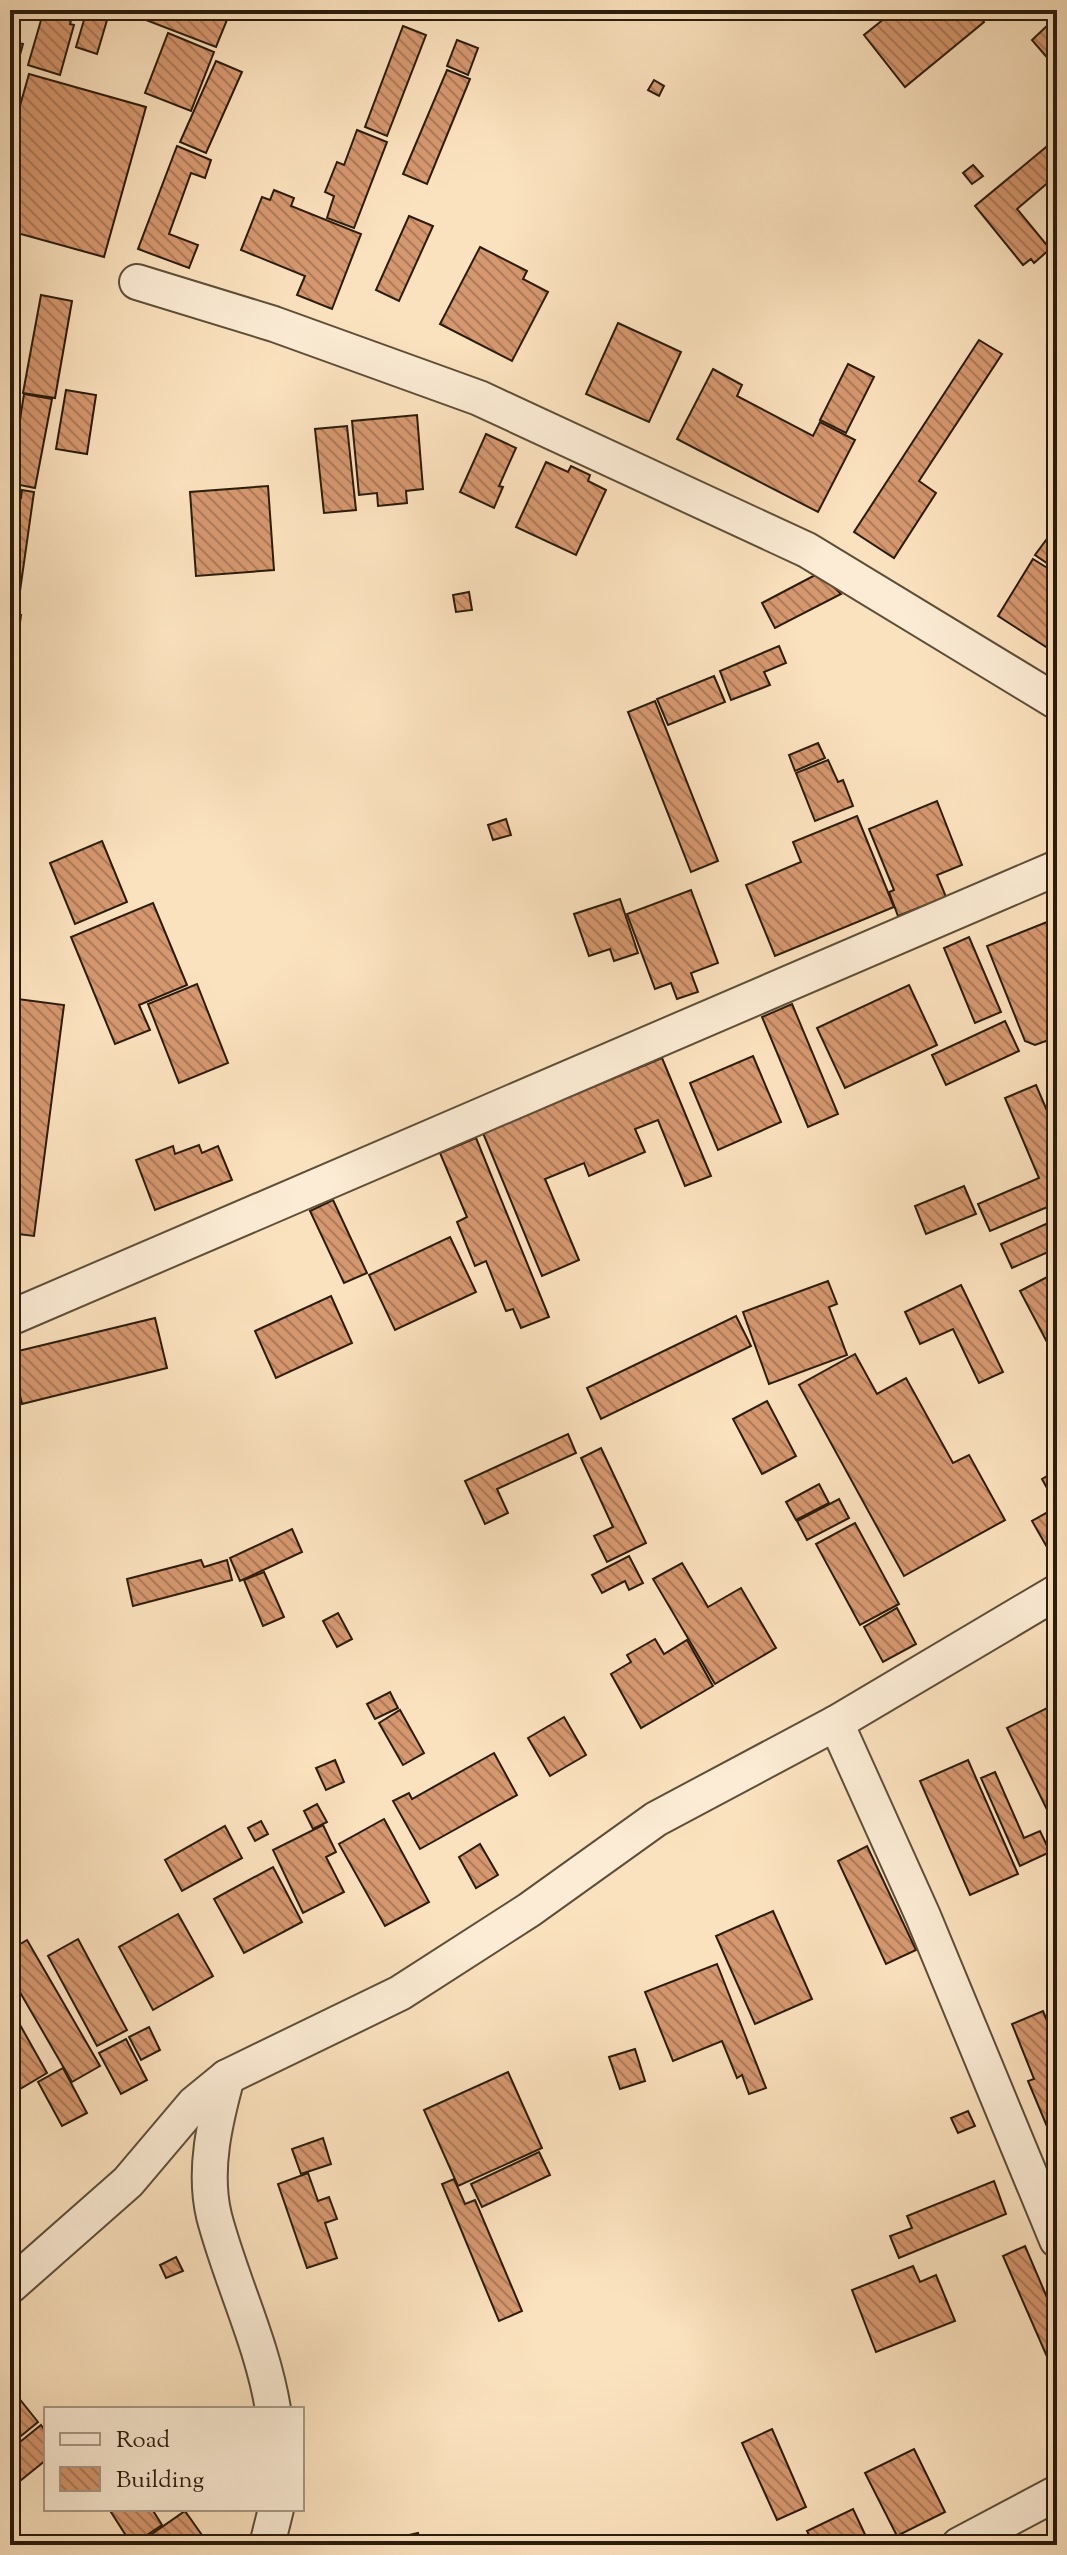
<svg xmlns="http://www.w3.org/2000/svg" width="1067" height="2555" viewBox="0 0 1067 2555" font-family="'Sorts Mill Goudy',serif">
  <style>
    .building { fill: url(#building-back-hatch); stroke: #2a1c0c; stroke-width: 2 }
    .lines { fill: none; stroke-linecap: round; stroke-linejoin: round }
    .minor-casing { stroke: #5e4e38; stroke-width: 38 }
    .minor { stroke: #fcecd5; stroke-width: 34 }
  </style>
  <defs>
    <pattern id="building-back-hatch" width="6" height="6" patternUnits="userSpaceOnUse" patternTransform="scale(2)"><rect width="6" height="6" fill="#d6986f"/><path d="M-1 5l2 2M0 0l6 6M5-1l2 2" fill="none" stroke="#ae7b5a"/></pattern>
  </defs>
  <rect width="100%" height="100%" fill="#fbe2be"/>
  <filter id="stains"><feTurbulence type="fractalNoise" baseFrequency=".0025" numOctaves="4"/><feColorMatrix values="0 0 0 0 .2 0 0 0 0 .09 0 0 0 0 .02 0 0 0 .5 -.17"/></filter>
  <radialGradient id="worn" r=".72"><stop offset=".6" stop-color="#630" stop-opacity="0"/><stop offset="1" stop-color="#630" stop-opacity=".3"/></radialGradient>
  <!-- building -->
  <g class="building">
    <polygon points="44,10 74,10 70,24 74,25 60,75 28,65"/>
    <polygon points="87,10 110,10 97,54 76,47"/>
    <polygon points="141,10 231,10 216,47 138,17"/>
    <polygon points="895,10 974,10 984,22 905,87 864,35"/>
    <polygon points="1049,24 1057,33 1057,69 1032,40"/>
    <polygon points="403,26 426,35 387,136 365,127"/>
    <polygon points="168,33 214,52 191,111 145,93"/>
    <polygon points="457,40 478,48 468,75 447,66"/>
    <polygon points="10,41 23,44 10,91"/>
    <polygon points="216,61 242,72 206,153 180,142"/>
    <polygon points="447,70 470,79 427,184 403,174"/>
    <polygon points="29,74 146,107 104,257 10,231 10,141"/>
    <polygon points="654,80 664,86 659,96 648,90"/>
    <polygon points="357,130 387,142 354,228 327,218 334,196 325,192 337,162 344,165"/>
    <polygon points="1057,138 1057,175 1017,209 1050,249 1034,263 1031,259 1023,265 975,206"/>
    <polygon points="177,146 211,160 205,178 191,173 169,234 198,245 189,268 138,249"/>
    <polygon points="973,165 983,176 972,184 963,173"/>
    <polygon points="274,190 294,198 291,206 361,234 332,309 297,295 305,276 241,250 262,197 270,200"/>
    <polygon points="409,216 433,226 399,301 376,290"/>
    <polygon points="480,247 527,271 523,279 548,292 512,361 440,324"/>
    <polygon points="41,295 72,301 55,398 23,393"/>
    <polygon points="618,323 681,352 649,422 586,394"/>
    <polygon points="979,340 1002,354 919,481 936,493 894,558 854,532"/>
    <polygon points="848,364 874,377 846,433 820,420"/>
    <polygon points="713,369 742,385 737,396 813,436 820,422 855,440 818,512 677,439"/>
    <polygon points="66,390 96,395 87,454 56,449"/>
    <polygon points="24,394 52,399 35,488 10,483"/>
    <polygon points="417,415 423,489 406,491 407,503 378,506 377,493 359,495 352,421"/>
    <polygon points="347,426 356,510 324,513 315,429"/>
    <polygon points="486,434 516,448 499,486 503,487 494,508 460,492"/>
    <polygon points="546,462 568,472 571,466 590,475 588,481 606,490 576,555 516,527"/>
    <polygon points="268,486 274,570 196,576 190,492"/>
    <polygon points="22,490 34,492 17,612 10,611 10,496 21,498"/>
    <polygon points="1049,536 1057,541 1057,570 1035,555"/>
    <polygon points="1033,559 1057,574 1057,647 1054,652 998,616"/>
    <polygon points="819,573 841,594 775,628 762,603"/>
    <polygon points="469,592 472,610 456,612 453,595"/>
    <polygon points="10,614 21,615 15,660 10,660"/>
    <polygon points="779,646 786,663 764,672 770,685 731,700 720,671"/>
    <polygon points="10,661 16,662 10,715"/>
    <polygon points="714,676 725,702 668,725 657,699"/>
    <polygon points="655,701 718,861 691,872 628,712"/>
    <polygon points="818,743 825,758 795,771 789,755"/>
    <polygon points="828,760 838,782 843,780 853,806 815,821 796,773"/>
    <polygon points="937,801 962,865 937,875 946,897 898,916 889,892 894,890 869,829"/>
    <polygon points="857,816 894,907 775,956 746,885 801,862 793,842"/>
    <polygon points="10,818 14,819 10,853"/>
    <polygon points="506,819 511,835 493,840 488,825"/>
    <polygon points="102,841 127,902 75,924 50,863"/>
    <polygon points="691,890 718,963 691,973 698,992 677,999 671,983 655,989 627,914"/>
    <polygon points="620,899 638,953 614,961 610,949 589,956 574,914"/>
    <polygon points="153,903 187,985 139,1005 150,1030 115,1044 71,937"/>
    <polygon points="1057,918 1057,1037 1035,1045 1025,1041 987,946"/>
    <polygon points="10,928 19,929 11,992 10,992"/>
    <polygon points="969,937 1001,1012 975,1023 944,948"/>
    <polygon points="197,984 228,1063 179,1083 148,1004"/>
    <polygon points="909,985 937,1045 845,1088 817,1028"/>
    <polygon points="10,998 64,1005 34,1236 10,1233"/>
    <polygon points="792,1004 838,1114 808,1127 762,1017"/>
    <polygon points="1005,1021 1019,1051 946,1085 932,1055"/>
    <polygon points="753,1056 781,1122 718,1150 690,1083"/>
    <polygon points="662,1058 711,1176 685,1186 658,1120 635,1129 645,1152 589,1176 584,1163 545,1179 579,1260 542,1276 483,1133"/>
    <polygon points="1036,1085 1057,1134 1057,1203 990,1231 978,1204 1039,1178 1005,1098"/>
    <polygon points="476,1138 549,1317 521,1328 513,1309 506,1311 486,1261 475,1266 457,1222 467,1217 440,1153"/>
    <polygon points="199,1145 202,1153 218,1146 232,1180 155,1210 136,1160 173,1146 175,1154"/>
    <polygon points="964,1186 976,1214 926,1234 915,1206"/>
    <polygon points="333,1200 367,1273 344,1283 310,1211"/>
    <polygon points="1057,1219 1057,1248 1012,1268 1001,1244"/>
    <polygon points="450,1237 476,1292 395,1330 369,1275"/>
    <polygon points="1057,1272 1057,1361 1020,1291"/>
    <polygon points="828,1281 837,1304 829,1307 847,1355 769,1384 743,1312"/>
    <polygon points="961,1285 1003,1372 979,1383 953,1329 920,1344 905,1312"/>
    <polygon points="331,1296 352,1343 276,1378 255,1331"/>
    <polygon points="736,1316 751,1346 601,1419 587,1388"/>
    <polygon points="155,1318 167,1368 22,1404 10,1353"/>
    <polygon points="855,1354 877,1394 906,1378 953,1463 969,1455 1005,1520 904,1576 799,1385"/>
    <polygon points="767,1401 796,1456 762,1474 733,1419"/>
    <polygon points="568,1434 576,1453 497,1489 508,1513 485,1524 465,1481"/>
    <polygon points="601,1448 646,1543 607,1562 594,1536 613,1527 581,1458"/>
    <polygon points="1057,1470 1057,1506 1042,1479"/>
    <polygon points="819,1484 829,1503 796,1520 786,1502"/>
    <polygon points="839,1499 849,1518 807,1540 797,1521"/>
    <polygon points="1057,1507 1057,1550 1051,1554 1032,1521"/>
    <polygon points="855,1523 899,1604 860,1625 816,1544"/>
    <polygon points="292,1529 302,1552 240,1581 230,1558"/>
    <polygon points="629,1556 643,1583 629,1590 625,1581 602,1593 592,1575"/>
    <polygon points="201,1560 204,1567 227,1560 232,1580 133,1606 127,1579"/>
    <polygon points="682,1563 708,1607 741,1588 776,1648 715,1684 653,1579"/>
    <polygon points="264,1572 284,1617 263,1626 244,1580"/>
    <polygon points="897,1608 916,1644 883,1662 864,1627"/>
    <polygon points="338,1613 352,1639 337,1647 323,1621"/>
    <polygon points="655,1639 664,1654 687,1640 713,1686 641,1728 611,1674 631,1662 627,1655"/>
    <polygon points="390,1692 398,1708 375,1719 367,1704"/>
    <polygon points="1057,1703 1057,1736 1047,1741 1057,1763 1057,1830 1007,1728"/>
    <polygon points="400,1710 424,1753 403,1765 379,1723"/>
    <polygon points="564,1717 586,1755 550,1776 528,1738"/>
    <polygon points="494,1753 517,1795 420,1849 393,1801 409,1793 412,1799"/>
    <polygon points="335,1760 344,1782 326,1790 316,1768"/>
    <polygon points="968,1760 1018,1874 970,1895 920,1781"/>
    <polygon points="995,1772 1024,1838 1040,1831 1050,1852 1020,1866 981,1778"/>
    <polygon points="317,1804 327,1822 313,1829 304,1811"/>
    <polygon points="384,1819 429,1902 385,1926 339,1844"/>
    <polygon points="261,1821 268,1834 255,1841 248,1828"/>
    <polygon points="323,1825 336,1852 326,1857 344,1892 303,1913 273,1850"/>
    <polygon points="225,1826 242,1858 182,1891 165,1860"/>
    <polygon points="480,1844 498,1875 476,1888 459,1857"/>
    <polygon points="867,1846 916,1950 886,1964 838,1861"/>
    <polygon points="273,1867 302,1922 244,1953 214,1899"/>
    <polygon points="773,1911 812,1999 755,2024 716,1936"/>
    <polygon points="178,1914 213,1976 153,2010 119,1947"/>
    <polygon points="78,1939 127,2030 97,2046 48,1956"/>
    <polygon points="27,1940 100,2066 72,2082 10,1975 10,1950"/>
    <polygon points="717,1964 766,2088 749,2094 742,2075 737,2078 722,2041 673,2061 645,1992"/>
    <polygon points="10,2007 47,2073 10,2095"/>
    <polygon points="1043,2011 1057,2045 1057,2139 1053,2141 1028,2081 1034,2079 1012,2024"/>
    <polygon points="149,2027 160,2050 141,2060 129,2037"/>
    <polygon points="126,2039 147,2080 121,2094 99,2053"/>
    <polygon points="635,2049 645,2081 620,2089 609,2057"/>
    <polygon points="63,2068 87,2113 62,2126 38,2082"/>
    <polygon points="508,2072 542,2148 458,2186 424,2110"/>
    <polygon points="968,2111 975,2126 958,2133 951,2118"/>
    <polygon points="323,2138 331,2164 301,2174 292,2149"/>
    <polygon points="539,2152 550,2175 482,2207 471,2184"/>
    <polygon points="308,2173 318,2201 329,2197 337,2219 325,2223 337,2258 307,2268 278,2184"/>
    <polygon points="454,2179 465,2204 475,2200 522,2311 499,2321 442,2184"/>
    <polygon points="994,2181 1006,2214 899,2258 890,2236 912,2228 907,2216"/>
    <polygon points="1025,2246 1057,2321 1057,2355 1048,2359 1003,2256"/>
    <polygon points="176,2257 183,2271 166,2278 160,2265"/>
    <polygon points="913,2266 920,2282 936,2275 955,2321 876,2352 852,2290"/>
    <polygon points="10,2387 38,2422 10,2445"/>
    <polygon points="41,2425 46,2432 46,2460 10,2489 10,2450"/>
    <polygon points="772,2429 806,2507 777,2520 742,2443"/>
    <polygon points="914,2449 945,2512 897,2536 865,2473"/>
    <polygon points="109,2509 152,2509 162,2525 132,2545"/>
    <polygon points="853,2509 870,2545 801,2545 800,2542 810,2537 807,2531"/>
    <polygon points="185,2511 209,2545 136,2545"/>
    <polygon points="418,2533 421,2545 365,2545"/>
  </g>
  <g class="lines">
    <!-- minor casing -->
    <g class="minor-casing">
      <g id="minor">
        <polyline points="137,282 274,324 479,398 807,550 1057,702"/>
        <polyline points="10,1318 1057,868"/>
        <polyline points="836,1723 923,1916 1057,2240"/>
        <path d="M227 2077C215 2121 203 2170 214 2216 231 2281 262 2342 273 2409"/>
        <polyline points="10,2286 128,2182 194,2104 227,2077 400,1993 529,1910 656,1819 836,1723 1057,1592"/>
        <polyline points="267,2545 276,2509"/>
        <polyline points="959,2545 1057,2493"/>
      </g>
    </g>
    <!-- minor -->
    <use href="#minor" class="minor"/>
  </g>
  <!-- margin -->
  <rect width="1067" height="2555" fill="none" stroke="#fbe2be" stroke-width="40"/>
  <rect x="12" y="12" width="1043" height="2531" fill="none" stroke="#2a1c0c" stroke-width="4"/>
  <rect x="20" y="20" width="1027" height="2515" fill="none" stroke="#2a1c0c" stroke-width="2"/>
  <!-- legend -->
  <rect x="44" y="2407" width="260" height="104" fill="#fcecd5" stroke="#a89985" stroke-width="2"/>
  <rect x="60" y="2433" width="40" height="12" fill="#fcecd5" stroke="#a89985" stroke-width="2"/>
  <text x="116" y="2447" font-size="24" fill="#2a1c0c">Road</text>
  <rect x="60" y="2467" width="40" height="24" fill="url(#building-back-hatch)" stroke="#a89985" stroke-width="2"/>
  <text x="116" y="2487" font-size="24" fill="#2a1c0c">Building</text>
  <rect width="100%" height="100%" filter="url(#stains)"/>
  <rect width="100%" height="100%" fill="url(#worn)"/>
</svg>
